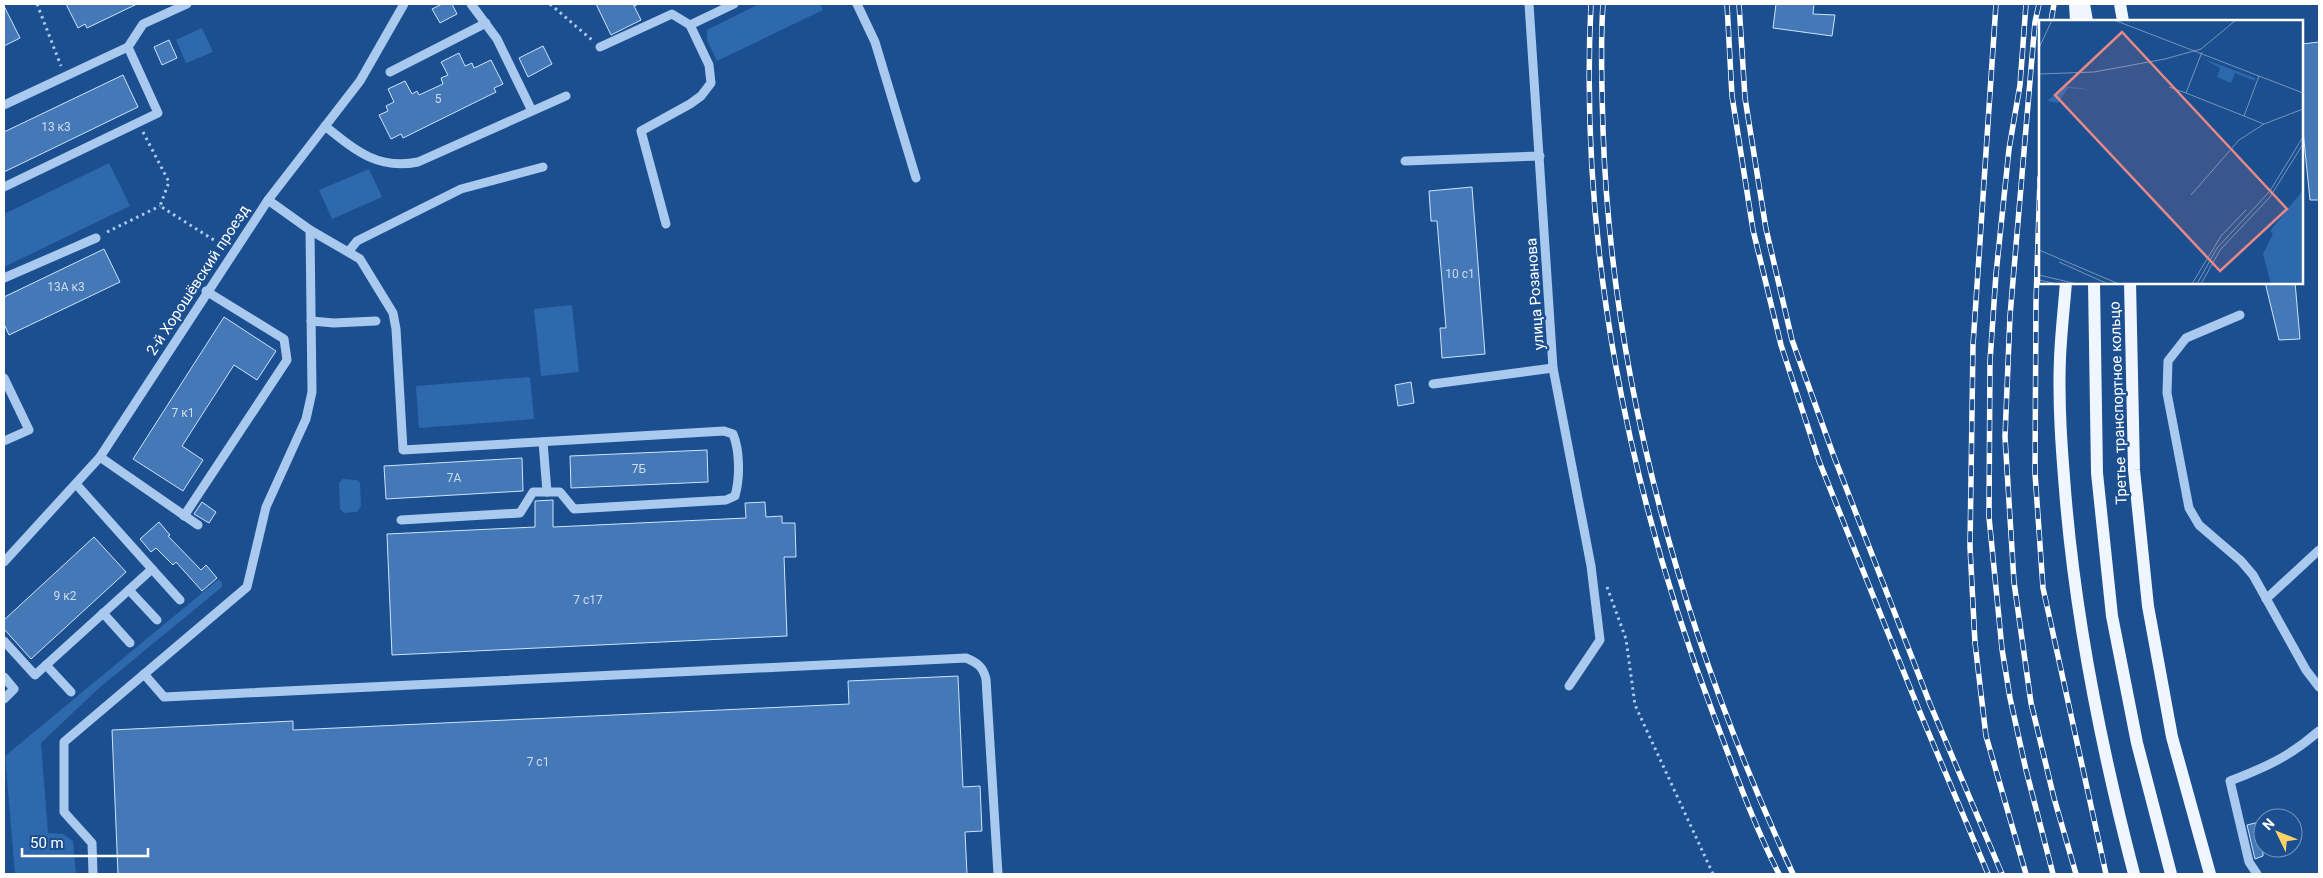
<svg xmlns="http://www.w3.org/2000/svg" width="2323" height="878" viewBox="0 0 2323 878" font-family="Roboto,sans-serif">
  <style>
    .green { fill: #2e69ad }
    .building { fill: #4478b7; stroke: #cfe3fa }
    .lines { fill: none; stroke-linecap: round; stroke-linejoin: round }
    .path { stroke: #a9c9ee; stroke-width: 3; stroke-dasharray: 2.5 4; stroke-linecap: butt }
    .minor { stroke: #a9c9ee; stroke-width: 9 }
    .major { stroke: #f0f6ff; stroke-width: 12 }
    .rail-casing { stroke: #fff; stroke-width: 5.5 }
    .rail { stroke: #1b4f8f; stroke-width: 4; stroke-dasharray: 11; stroke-linecap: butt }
    .labels { text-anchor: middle; stroke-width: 4.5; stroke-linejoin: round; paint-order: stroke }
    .number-label { font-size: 12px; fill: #d0dded }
    .street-label { font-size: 15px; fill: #fff; stroke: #1b4f8f }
    .inset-road { fill: none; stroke: #7695bc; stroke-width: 1 }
    .view { fill: #e88989; fill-opacity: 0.15; stroke: #e88989; stroke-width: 2.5 }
    .inset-edge { fill: none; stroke: #fff; stroke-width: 2.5 }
  </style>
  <rect width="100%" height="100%" fill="#1b4f8f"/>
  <!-- green -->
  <g class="green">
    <polygon points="759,4 820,4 823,10 717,61 707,40 707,30"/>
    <polygon points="202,28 213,52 186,63 176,40"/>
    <polygon points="109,163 130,206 4,267 4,214"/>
    <polygon points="369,169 382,197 332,219 319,190"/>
    <polygon points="572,305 579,372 541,376 534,309"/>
    <polygon points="530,377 534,419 419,428 416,386"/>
    <polygon points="343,479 357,480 360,483 361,506 357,512 344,513 340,509 339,483"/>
    <polygon points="219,579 222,583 222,587 99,688 41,743 48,833 63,834 73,841 76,874 15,874 5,756"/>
  </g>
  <!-- building -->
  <g class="building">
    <polygon points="66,4 137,4 87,28 85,24 78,28"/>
    <polygon points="442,4 452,4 457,14 440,23 432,9"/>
    <polygon points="596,4 633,4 641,20 611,35"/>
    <polygon points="1776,4 1814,4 1813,14 1835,15 1832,36 1773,28"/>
    <polygon points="4,6 20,38 4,46"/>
    <polygon points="169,40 177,58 162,65 154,47"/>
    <polygon points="2319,42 2319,200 2310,200 2302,121 2302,44"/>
    <polygon points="543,46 552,64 528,77 519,58"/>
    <polygon points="459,53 465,66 472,63 474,68 491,60 503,84 494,88 496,92 403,138 401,134 391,139 379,115 388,111 386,106 394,102 388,89 405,81 412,94 417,91 419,95 443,84 441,78 448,75 441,62"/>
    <polygon points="123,75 138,107 4,172 4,132"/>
    <polygon points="1472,187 1485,354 1442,358 1440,328 1446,328 1437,221 1431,221 1429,191"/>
    <polygon points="104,249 120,282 9,335 4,324 4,297"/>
    <polygon points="2265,282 2295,282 2300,339 2279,340"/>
    <polygon points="224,317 276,351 257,380 234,365 182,446 203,460 183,491 133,459"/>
    <polygon points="1411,382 1414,403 1398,406 1395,385"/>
    <polygon points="707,450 708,482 571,488 570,456"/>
    <polygon points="522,458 523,491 386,499 384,466"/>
    <polygon points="553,500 553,527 746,518 745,503 765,502 766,517 782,516 782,523 795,523 796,557 784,557 787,636 392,655 387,534 535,527 535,501"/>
    <polygon points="202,502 216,512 209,523 194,514"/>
    <polygon points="159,522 170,535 168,536 201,570 206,565 217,578 202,591 176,562 173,565 156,548 151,552 140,539"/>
    <polygon points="94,537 126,572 31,659 4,629 4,620"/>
    <polygon points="958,676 963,787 980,786 982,831 965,832 967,874 118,874 112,730 293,721 293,730 849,704 848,681"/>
    <polygon points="2263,821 2263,856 2255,859 2247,825"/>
  </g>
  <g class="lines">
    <!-- path -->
    <g class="path">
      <polyline points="37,4 61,66"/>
      <polyline points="550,4 592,40"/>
      <polyline points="634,5 637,4"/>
      <polyline points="143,132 169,182 160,206 225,247"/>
      <polyline points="107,232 160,206"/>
      <polyline points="1607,587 1626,639 1635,705 1713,874"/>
    </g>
    <!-- minor -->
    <g class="minor">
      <polyline points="471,4 497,39 532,111"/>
      <polyline points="857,4 875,42 916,178"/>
      <polyline points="1529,4 1553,368 1591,566 1600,640 1569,686"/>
      <polyline points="690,25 734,4"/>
      <polyline points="600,47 672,14 690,25 709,65 711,83 701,96 690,104 641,131 666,224"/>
      <polyline points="390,72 486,23"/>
      <polyline points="4,105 128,47 143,24 187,4"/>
      <path d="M325 126C356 151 378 170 418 162L566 96"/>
      <polyline points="1405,161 1540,156"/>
      <polyline points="4,187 158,113 128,47"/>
      <path d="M268 200 310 230 360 259 393 313 396 329 403 450 724 431 733 434C740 451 740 478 735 496L726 500 574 509 560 492H547"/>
      <polyline points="349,251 357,241 461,189 543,167"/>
      <polyline points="4,278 96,238"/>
      <polyline points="2240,315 2186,338 2168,361 2167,393 2189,508 2199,525 2241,561 2253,575 2306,670 2319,687"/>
      <polyline points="311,321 334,323 376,321"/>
      <polyline points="4,378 29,430 4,441"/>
      <polyline points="1433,384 1553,368"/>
      <polyline points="100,457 198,525"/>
      <polyline points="184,516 287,360 284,339 206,291"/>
      <polyline points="401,520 520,513 533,492 547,492 543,442"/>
      <polyline points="4,562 100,457 268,200 360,81 404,4"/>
      <polyline points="152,569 180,600"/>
      <polyline points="129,590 157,620"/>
      <polyline points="2266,599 2319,550"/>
      <polyline points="103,613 130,643"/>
      <polyline points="4,641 35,675 152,569 76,484"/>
      <polyline points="46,665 71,692"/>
      <path d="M144 674 164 697 966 658C978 663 983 667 986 679L998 874"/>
      <polyline points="4,677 14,689 4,699"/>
      <polyline points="93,874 92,843 64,812 64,742 247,587 266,507 306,419 312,392 310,230"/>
      <path d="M2257 874 2249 862 2230 781C2266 767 2289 757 2319 731"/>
    </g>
    <!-- major -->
    <g class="major">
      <polyline points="2075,4 2076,21"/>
      <polyline points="2084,4 2087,21"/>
      <polyline points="2120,4 2123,21"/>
      <path d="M2066 282C2064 308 2061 333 2060 358 2058 406 2062 454 2066 502 2077 628 2102 751 2134 874"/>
      <polyline points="2094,282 2097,473 2112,616 2137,743 2171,874"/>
      <polyline points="2130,282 2134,470 2148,606 2172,737 2210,874"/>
    </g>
    <!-- rail casing -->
    <g class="rail-casing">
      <g id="rail">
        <path d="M1591 4C1579 246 1628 489 1714 716 1734 769 1753 823 1779 874"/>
        <path d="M1603 4C1600 46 1602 88 1603 130 1612 389 1685 640 1793 874"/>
        <polyline points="1727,4 1732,96 1753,230 1781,345 1819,461 1919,710 1988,874"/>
        <polyline points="1739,4 1745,98 1766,229 1792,340 1833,454 1930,704 2002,874"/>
        <polyline points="1996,4 1973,345 1970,547 1975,643 1986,736 2026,874"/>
        <polyline points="2026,4 2020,85 2009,149 1996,274 1990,361 1989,517 2002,649 2010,698 2026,770 2053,874"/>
        <polyline points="2039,4 2035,22 2010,316 2005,437 2014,582 2031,703 2054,798 2076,874"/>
        <polyline points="2051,21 2054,4"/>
        <polyline points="2040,178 2036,302 2035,473 2043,588 2106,874"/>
      </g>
    </g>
    <!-- rail -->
    <use href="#rail" class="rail"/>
  </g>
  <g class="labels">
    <!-- number labels -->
    <g class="number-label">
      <text x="438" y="103">5</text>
      <text x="56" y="131">13 к3</text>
      <text x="1460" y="278">10 с1</text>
      <text x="66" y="291">13А к3</text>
      <text x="183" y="417">7 к1</text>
      <text x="639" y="473">7Б</text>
      <text x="454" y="482">7А</text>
      <text x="65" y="600">9 к2</text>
      <text x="588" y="604">7 с17</text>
      <text x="538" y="766">7 с1</text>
    </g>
    <!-- street labels -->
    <g class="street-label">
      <text transform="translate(198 280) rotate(-57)" y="5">2-й Хорошёвский проезд</text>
      <text transform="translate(1535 294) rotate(-94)" y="5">улица Розанова</text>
      <text transform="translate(2118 403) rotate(-92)" y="5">Третье транспортное кольцо</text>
    </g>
  </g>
  <!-- overview -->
  <g transform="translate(2039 20)">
    <rect width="264" height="264" fill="#1b4f8f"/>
    <path d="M165 39 216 58V61L196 53 192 63 178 57 181 48ZM26 66 54 70 29 68 19 83 8 81ZM264 170V264H232L224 234 234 214 231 211Z" fill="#2e69ad"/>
    <path class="inset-road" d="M75 0 264 73M0 28 13 0M163 32 147 73 225 104M0 54 55 52 126 39 162 29 197 0M130 67 147 73M205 96 220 56M152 175 200 120 225 104 264 89M0 230 80 264M20 242 69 264M0 255 38 264M0 260 18 264M153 264 182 216 207 190M158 264 178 228 231 171 264 117M162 264 181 230 231 177 264 124"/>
    <path class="view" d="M83 12 248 189 181 251 16 75Z"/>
    <rect width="264" height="264" class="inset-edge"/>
  </g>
  <!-- border -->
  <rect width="2323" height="878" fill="none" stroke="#ffffff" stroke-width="10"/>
  <!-- north arrow -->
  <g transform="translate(2278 833) rotate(313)"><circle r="24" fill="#1b4f8f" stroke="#7695bc"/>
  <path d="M0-4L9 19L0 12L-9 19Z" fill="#ffd166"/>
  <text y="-8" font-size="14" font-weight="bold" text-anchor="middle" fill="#ffffff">N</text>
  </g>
  <!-- scale -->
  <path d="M22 848v8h126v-8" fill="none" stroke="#ffffff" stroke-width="2.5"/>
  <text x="30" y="848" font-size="15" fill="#ffffff" stroke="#1b4f8f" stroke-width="4" paint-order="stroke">50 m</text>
</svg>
